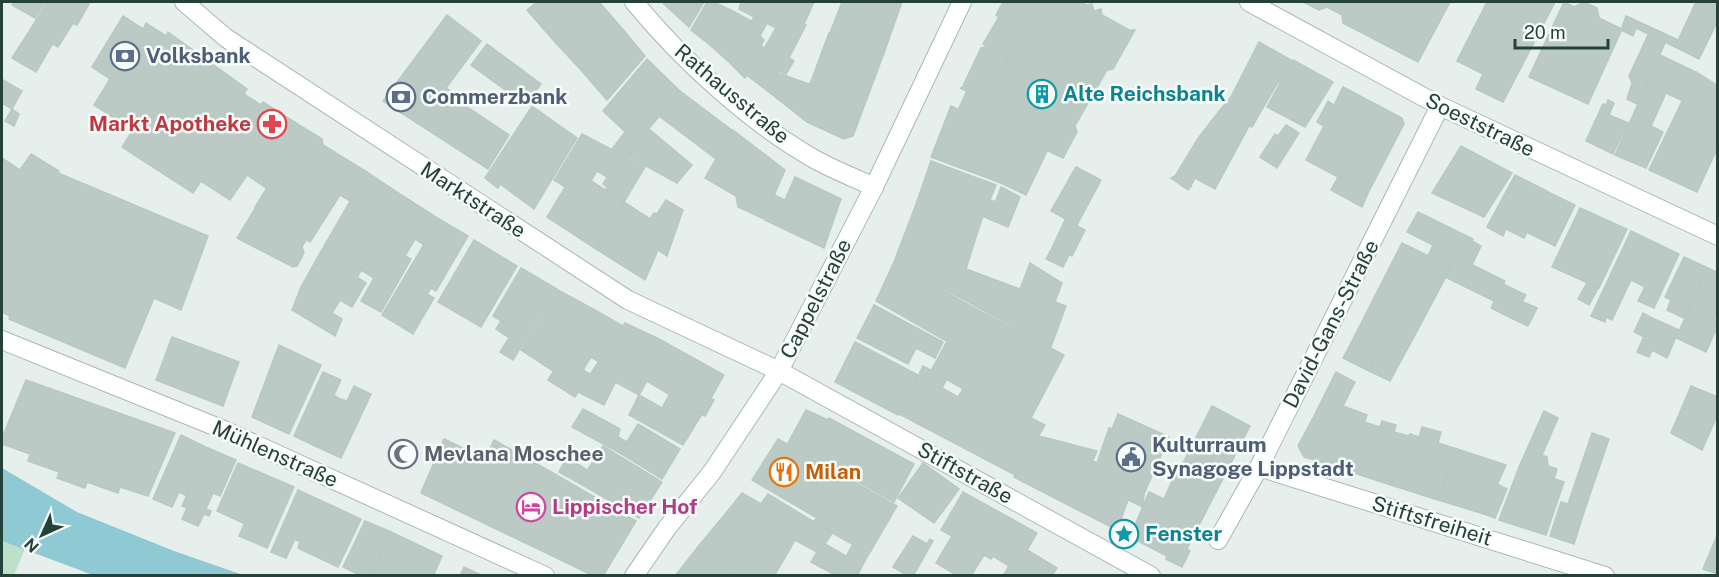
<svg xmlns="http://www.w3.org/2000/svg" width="1719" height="577" viewBox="0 0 1719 577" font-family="'Public Sans',sans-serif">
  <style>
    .green { fill: #bfe0c8 }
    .water { fill: #8ec9d4 }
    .building { fill: #bbcac4; stroke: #b8c9c2; stroke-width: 1.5 }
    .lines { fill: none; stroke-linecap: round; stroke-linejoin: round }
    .street-casing { stroke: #a8b8b2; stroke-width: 20 }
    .secondary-casing { stroke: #a4bbb3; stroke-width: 20 }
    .street { stroke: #fff; stroke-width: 18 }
    .secondary { stroke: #fff; stroke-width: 18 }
    .labels { text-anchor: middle; stroke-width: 5; stroke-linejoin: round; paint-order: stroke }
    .service-label { font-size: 21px; font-weight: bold; fill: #4e5e75; stroke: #f7fbf9; text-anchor: start }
    .street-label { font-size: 21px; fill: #24423a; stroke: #f7fbf9 }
    .culture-label { font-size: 21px; font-weight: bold; fill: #0d838f; stroke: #f7fbf9; text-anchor: start }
    .health-label { font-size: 21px; font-weight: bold; fill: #be3a42; stroke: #f7fbf9; text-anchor: end }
    .worship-label { font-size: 21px; font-weight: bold; fill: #5b616d; stroke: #f7fbf9; text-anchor: start }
    .food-label { font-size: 21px; font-weight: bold; fill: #c56008; stroke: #f7fbf9; text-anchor: start }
    .hotel-label { font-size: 21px; font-weight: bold; fill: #b23c85; stroke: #f7fbf9; text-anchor: start }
  </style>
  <rect width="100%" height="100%" fill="#e6efeb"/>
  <!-- green -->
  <polygon class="green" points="2,541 25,549 14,575 2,576"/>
  <!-- water -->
  <polygon class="water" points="2,468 77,512 174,551 243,575 93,575 2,541"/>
  <!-- building -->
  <g class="building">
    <polygon points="14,2 45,2 35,18 12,5"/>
    <polygon points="47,2 89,2 89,4 77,25 73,23 58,47 30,30"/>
    <polygon points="537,2 598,2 600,3 555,42 527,10"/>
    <polygon points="662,2 704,2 689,27"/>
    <polygon points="707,2 714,2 731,10 710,45 691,30"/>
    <polygon points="741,2 814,2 804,24 783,16 776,28 739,9"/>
    <polygon points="842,2 902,2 884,53 830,33"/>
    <polygon points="1003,2 1084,2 1085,5 1092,4 1094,11 1101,9 1102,15 1129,30 1135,30 1113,69 1107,70 1075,126 1077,132 1063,158 980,118 1008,58 983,44 999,17 996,15"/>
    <polygon points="1303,2 1450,2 1418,62 1343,23 1342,15 1327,7 1319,10"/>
    <polygon points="1487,2 1555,2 1503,102 1476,89 1483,74 1457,61"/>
    <polygon points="1564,2 1574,7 1584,2 1597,8 1599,18 1622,29 1588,104 1529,77"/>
    <polygon points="1696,2 1718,2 1718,20 1699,59 1675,47"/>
    <polygon points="600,3 625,32 581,70 555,42"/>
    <polygon points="731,10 751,21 728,61 710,45"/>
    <polygon points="447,15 481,41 446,88 461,98 460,102 509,135 488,169 383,101"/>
    <polygon points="123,16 143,29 146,23 166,36 168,32 247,89 244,94 261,105 263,102 304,128 266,188 247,175 230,200 201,181 193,193 122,147 133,130 94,105 110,79 92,67"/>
    <polygon points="783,16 806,25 789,58 794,61 786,74 779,71 769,92 748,76"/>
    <polygon points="1626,16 1678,40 1675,47 1636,28 1633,36 1621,30"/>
    <polygon points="754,17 767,23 760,36 764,40 761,45 764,49 745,78 728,61"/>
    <polygon points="30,30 53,43 36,72 12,58"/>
    <polygon points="625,32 645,56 607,100 581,70"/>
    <polygon points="829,33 884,53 865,104 810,84"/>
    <polygon points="1648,35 1665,43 1637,104 1627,99 1632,83 1629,76"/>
    <polygon points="1259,42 1291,60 1260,113 1231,97"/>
    <polygon points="487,44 541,84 526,105 471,65"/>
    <polygon points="985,47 1008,58 980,118 959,108 967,91 960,88 962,88 981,48"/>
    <polygon points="1660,55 1696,72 1683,101 1666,93 1651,126 1663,132 1646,168 1615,155"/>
    <polygon points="647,59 680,91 637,143 603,111"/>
    <polygon points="1293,60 1333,82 1305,127 1267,107 1280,83 1278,81"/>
    <polygon points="1696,72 1718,86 1718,147 1697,192 1649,170"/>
    <polygon points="778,73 865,104 853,136 844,139 807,122 769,92"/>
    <polygon points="3,80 22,91 12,109 2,103"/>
    <polygon points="1343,87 1402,118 1404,124 1368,193 1306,160 1324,126 1317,122 1328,101 1334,105"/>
    <polygon points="680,91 733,131 716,159 659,116"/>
    <polygon points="1231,97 1260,113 1252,127 1220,110"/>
    <polygon points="1608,100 1614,103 1609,115 1628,123 1613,154 1586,141 1603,104 1606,105"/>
    <polygon points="532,106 577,138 534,209 500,184 498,188 485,178"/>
    <polygon points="951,106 1047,151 1026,195 1001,183 931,157"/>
    <polygon points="12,109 19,114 14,126 5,121"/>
    <polygon points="1220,110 1249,126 1215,189 1195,178 1191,186 1175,176 1199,137"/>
    <polygon points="1286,125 1299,133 1277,168 1260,157 1275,134 1278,136"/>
    <polygon points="304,128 322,139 323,145 367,172 350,201 340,195 310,242 255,207"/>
    <polygon points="649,129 692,165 677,183 628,156"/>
    <polygon points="733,130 785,170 764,219 738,207 736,196 705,178"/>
    <polygon points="625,132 637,143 627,158 612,149"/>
    <polygon points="582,134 645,167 624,202 605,190 607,187 603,184 607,177 570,154"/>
    <polygon points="1461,146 1512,173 1484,217 1432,193"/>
    <polygon points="31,154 59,171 58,173 208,236 181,310 154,298 125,368 9,319 10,316 2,312 2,158 20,170"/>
    <polygon points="570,154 581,161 565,187 554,180"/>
    <polygon points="581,161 597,171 591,181 624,202 596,249 547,217"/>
    <polygon points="931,161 996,185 990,200 996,202 989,219 983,216 978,231 915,207"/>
    <polygon points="1076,167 1101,180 1077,225 1051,211"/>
    <polygon points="367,172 403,196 358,276 320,253"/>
    <polygon points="1515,175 1547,191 1524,238 1506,229 1503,236 1487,227"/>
    <polygon points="1175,176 1191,186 1188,190 1171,178"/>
    <polygon points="795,177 841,199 824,248 765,220 769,210 779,214"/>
    <polygon points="1338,177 1368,193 1362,207 1331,190"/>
    <polygon points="1001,187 1020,197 1008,227 989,219"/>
    <polygon points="1548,192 1575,205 1555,246 1528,233"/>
    <polygon points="774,195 785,200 779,214 768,209"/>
    <polygon points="403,196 439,219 424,245 415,239 405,256 411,259 381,312 361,301 374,278 361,270"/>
    <polygon points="666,200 683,210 667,256 658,250 645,280 596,249 624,202 650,219 654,213 657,214"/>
    <polygon points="256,207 306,240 302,247 304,253 297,266 293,267 237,238"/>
    <polygon points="915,207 978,231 966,269 1066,306 1051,347 894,262"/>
    <polygon points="1580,208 1627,229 1599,288 1552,267"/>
    <polygon points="1418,212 1473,239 1472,241 1481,246 1472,265 1407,232"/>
    <polygon points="439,219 468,236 436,291 431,288 427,294 434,298 413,334 382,315"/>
    <polygon points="1065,220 1085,230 1072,256 1053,246"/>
    <polygon points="1631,231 1679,254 1654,308 1638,301 1645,287 1631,280 1612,320 1606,317 1605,322 1591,316"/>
    <polygon points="474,240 517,266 481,327 438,302"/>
    <polygon points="1402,243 1451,267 1423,320 1375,296"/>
    <polygon points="1433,245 1505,281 1494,301 1445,277 1451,267 1428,256"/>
    <polygon points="1053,246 1069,255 1063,267 1046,259"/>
    <polygon points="320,253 366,283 352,307 340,300 332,313 342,319 335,336 292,310 301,287"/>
    <polygon points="1684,257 1708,268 1684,318 1667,310 1671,300 1665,297"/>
    <polygon points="894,262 967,304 948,342 876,301"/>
    <polygon points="1030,263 1062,283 1055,302 1020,289"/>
    <polygon points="521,268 557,289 527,337 493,316"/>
    <polygon points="1708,268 1718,273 1718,311 1714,319 1718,321 1718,325 1706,352 1676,338"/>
    <polygon points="1587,283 1598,288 1589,305 1578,299"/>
    <polygon points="1503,284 1526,295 1513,319 1491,308"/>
    <polygon points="558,290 593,309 553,371 521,350"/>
    <polygon points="1375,296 1423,320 1390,381 1369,371 1374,361 1349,347"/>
    <polygon points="1523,302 1537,308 1528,326 1513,319"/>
    <polygon points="967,304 1064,355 1031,418 1045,425 1015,475 958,445 982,399 931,371"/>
    <polygon points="874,305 943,342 935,358 916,348 908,364 857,338"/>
    <polygon points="593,309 623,326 599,362 591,357 583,370 590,374 575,397 548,380"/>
    <polygon points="1643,313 1652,318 1644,337 1634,332"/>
    <polygon points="1652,318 1679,330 1667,358 1652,350 1649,357 1637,352"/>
    <polygon points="501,321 527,337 513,360 500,352 509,338 496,329"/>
    <polygon points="625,323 659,339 724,375 711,398 714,400 705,416 647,381 639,395 593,370"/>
    <polygon points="172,337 239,362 223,406 156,380"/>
    <polygon points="855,342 918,375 898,415 835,382"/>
    <polygon points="279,345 321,365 289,434 252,417"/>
    <polygon points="1349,347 1374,361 1369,371 1343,358"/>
    <polygon points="923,366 947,379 942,388 958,397 963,389 982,401 958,445 899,414"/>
    <polygon points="593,370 615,383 604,405 578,392"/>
    <polygon points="323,372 341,380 334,395 340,399 317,447 294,436"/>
    <polygon points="1336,372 1355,382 1343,406 1367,415 1360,436 1312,420"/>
    <polygon points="26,380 175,433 148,496 120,487 118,493 87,482 85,488 57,478 59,472 28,461 30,454 2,444 2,438"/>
    <polygon points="354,386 371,394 341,458 317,447 340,399 347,401"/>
    <polygon points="1691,386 1718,397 1718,414 1710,432 1677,419"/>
    <polygon points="639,395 662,408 669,395 702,414 683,445 629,415"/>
    <polygon points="1212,406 1250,426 1216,492 1178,473"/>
    <polygon points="583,409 620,429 618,437 627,442 620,453 572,427"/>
    <polygon points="806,410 828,420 829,418 914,464 894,502 788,443"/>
    <polygon points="1544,411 1558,418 1542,455 1527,449"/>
    <polygon points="1118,414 1169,437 1144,494 1143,507 1128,500 1117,530 1072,507 1093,461 1097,463 1109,428 1112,429"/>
    <polygon points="1677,419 1710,432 1702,450 1671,433"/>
    <polygon points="1312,420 1360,436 1348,471 1304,457 1298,446"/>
    <polygon points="1382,421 1396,425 1394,432 1409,436 1391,485 1348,471 1364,422 1380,427"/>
    <polygon points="638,424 680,449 662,479 620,453"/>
    <polygon points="1422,427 1441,432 1438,443 1457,449 1438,500 1391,485 1410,434 1419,437"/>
    <polygon points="1592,433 1609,439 1585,509 1568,504"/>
    <polygon points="181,435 208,448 187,496 179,492 172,507 153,499"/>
    <polygon points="1039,436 1097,451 1072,507 1014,477"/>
    <polygon points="444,439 499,465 497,469 529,484 532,478 548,487 555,474 636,521 603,576 594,576 421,493"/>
    <polygon points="778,439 897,506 869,554 824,528 814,521 817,518 752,480"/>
    <polygon points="494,440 555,474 548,487 532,478 529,484 497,469 499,465 485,459"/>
    <polygon points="603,446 662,482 639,518 579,483"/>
    <polygon points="208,448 236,460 220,496 213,493 206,509 211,511 209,516 204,514 198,526 182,519 187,508 182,506"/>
    <polygon points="1457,449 1506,465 1484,514 1438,500"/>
    <polygon points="1527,449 1547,457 1548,466 1557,469 1554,479 1519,467"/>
    <polygon points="567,457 587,470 579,483 559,472"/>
    <polygon points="238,463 266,475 245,524 217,511"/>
    <polygon points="923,463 959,489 934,523 898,498"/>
    <polygon points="1519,467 1564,482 1546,535 1499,520"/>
    <polygon points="1176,472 1216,492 1187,549 1190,551 1182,567 1166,559 1167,556 1130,537 1149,492 1164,499"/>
    <polygon points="266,475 294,487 267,548 239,536"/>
    <polygon points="1497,484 1507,489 1495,518 1484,514"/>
    <polygon points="298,490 361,519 338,567 298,548 300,542 295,539 286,558 271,552"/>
    <polygon points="963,492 1037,533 1027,550 1057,568 1052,576 1003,576 1009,566 993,556 991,559 984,555 971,576 958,576 936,563 952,536 941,530"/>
    <polygon points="742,493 761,504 768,494 832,533 825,544 846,556 837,576 811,562 817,552 795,540 790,549 730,508"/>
    <polygon points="1561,502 1585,509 1574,544 1550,536"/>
    <polygon points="730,508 790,549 774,576 733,576 697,548"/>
    <polygon points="365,521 391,532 371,576 362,576 343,567"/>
    <polygon points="391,532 442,556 433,576 371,576"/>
    <polygon points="1718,533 1718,574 1703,569"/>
    <polygon points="913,536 927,544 930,539 933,541 913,576 908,576 893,567"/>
    <polygon points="852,546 868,555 857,576 838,576 836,574"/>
    <polygon points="697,548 733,576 675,576"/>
    <polygon points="464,567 483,576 460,576"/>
  </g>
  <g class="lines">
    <!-- street casing -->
    <g class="street-casing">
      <g id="street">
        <polyline points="184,2 226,38 628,300 779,371 1151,576"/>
        <path d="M634 2C683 61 749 122 816 160 834 170 855 178 874 187"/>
        <polyline points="1249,2 1440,106 1718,236"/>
        <polyline points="2,340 224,430 545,576"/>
        <polyline points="1259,467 1605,576"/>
        <polyline points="1218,540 1259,467 1440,106"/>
      </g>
    </g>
    <!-- secondary casing -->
    <g class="secondary-casing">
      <polyline id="secondary" points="634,576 667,528 712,472 779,371 874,187 962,2"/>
    </g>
    <!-- street -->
    <use href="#street" class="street"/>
    <!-- secondary -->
    <use href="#secondary" class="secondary"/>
  </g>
  <!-- icons -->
  <defs>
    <g id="bank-ring" transform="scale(1.5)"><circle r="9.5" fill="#f7fbf9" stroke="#5c6f8a" stroke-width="1.5"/><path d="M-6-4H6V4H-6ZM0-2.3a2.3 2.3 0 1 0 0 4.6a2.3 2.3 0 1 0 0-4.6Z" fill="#5c6f8a"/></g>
    <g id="building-ring" transform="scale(1.5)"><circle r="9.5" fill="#f7fbf9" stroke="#0f9aa8" stroke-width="1.5"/><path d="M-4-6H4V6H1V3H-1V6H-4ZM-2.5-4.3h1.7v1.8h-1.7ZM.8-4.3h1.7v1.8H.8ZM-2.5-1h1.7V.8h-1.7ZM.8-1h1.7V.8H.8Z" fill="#0f9aa8"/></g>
    <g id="pharmacy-ring" transform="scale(1.5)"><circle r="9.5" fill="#f7fbf9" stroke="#e0444e" stroke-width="1.5"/><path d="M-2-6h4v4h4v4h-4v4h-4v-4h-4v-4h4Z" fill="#e0444e"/></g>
    <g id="mosque-ring" transform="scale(1.5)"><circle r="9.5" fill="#f7fbf9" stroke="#6b7280" stroke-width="1.5"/><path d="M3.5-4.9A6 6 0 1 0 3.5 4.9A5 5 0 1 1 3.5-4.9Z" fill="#6b7280"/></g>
    <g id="civic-ring" transform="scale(1.5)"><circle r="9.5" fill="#f7fbf9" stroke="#5c6f8a" stroke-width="1.5"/><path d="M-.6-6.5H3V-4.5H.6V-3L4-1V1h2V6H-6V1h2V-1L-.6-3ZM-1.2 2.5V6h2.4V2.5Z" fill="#5c6f8a"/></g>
    <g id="restaurant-ring" transform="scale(1.5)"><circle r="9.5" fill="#f7fbf9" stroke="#e8710a" stroke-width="1.5"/><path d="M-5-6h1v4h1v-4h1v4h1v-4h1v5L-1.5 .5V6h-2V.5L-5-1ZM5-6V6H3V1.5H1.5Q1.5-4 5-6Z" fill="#e8710a"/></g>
    <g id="hotel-ring" transform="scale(1.5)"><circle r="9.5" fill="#f7fbf9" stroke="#d1479c" stroke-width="1.5"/><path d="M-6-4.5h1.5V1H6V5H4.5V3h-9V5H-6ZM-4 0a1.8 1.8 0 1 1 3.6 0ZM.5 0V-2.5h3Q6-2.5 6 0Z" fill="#d1479c"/></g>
    <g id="sight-ring" transform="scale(1.5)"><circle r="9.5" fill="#f7fbf9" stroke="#0f9aa8" stroke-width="1.5"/><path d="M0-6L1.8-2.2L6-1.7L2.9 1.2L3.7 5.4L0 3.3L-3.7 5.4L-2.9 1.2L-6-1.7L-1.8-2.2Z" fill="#0f9aa8"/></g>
  </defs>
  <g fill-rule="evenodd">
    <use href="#bank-ring" x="125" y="56"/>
    <use href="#building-ring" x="1042" y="94"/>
    <use href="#bank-ring" x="401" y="97"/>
    <use href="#pharmacy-ring" x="272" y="124"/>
    <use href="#mosque-ring" x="403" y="454"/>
    <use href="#civic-ring" x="1131" y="457"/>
    <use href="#restaurant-ring" x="784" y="472"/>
    <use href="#hotel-ring" x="531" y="507"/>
    <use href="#sight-ring" x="1124" y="534"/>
  </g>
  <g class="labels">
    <!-- service labels -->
    <g class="service-label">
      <text x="146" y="63">Volksbank</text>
      <text x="422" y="104">Commerzbank</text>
      <text x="1152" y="452">Kulturraum<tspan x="1152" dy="24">Synagoge Lippstadt</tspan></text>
    </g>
    <!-- street labels -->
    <g class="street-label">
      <text transform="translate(732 94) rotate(40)" y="7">Rathausstraße</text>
      <text transform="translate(1480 125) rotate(26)" y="7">Soeststraße</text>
      <text transform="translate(473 200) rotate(33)" y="7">Marktstraße</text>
      <text transform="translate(816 299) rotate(-63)" y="7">Cappelstraße</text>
      <text transform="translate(1331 324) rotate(-63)" y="7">David-Gans-Straße</text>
      <text transform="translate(275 454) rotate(24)" y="7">Mühlenstraße</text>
      <text transform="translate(965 473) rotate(29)" y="7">Stiftstraße</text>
      <text transform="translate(1432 521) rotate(17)" y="7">Stiftsfreiheit</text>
    </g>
    <!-- culture labels -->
    <g class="culture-label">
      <text x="1063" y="101">Alte Reichsbank</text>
      <text x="1145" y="541">Fenster</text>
    </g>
    <!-- health labels -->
    <g class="health-label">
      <text x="251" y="131">Markt Apotheke</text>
    </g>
    <!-- worship labels -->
    <g class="worship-label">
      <text x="424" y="461">Mevlana Moschee</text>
    </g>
    <!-- food labels -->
    <g class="food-label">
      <text x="805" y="479">Milan</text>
    </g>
    <!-- hotel labels -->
    <g class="hotel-label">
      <text x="552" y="514">Lippischer Hof</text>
    </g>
  </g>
  <!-- border -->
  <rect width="1719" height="577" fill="none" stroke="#24423a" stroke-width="6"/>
  <!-- north arrow -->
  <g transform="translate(42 535) rotate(225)" stroke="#f7fbf9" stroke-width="4.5" paint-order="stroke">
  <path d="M0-4.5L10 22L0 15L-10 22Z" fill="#24423a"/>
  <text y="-9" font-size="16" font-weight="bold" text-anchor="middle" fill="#24423a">N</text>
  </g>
  <!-- scale -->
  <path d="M1515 39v9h93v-9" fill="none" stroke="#24423a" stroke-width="3"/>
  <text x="1524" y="39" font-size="18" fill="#24423a" stroke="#f7fbf9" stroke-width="4.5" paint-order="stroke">20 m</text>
</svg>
